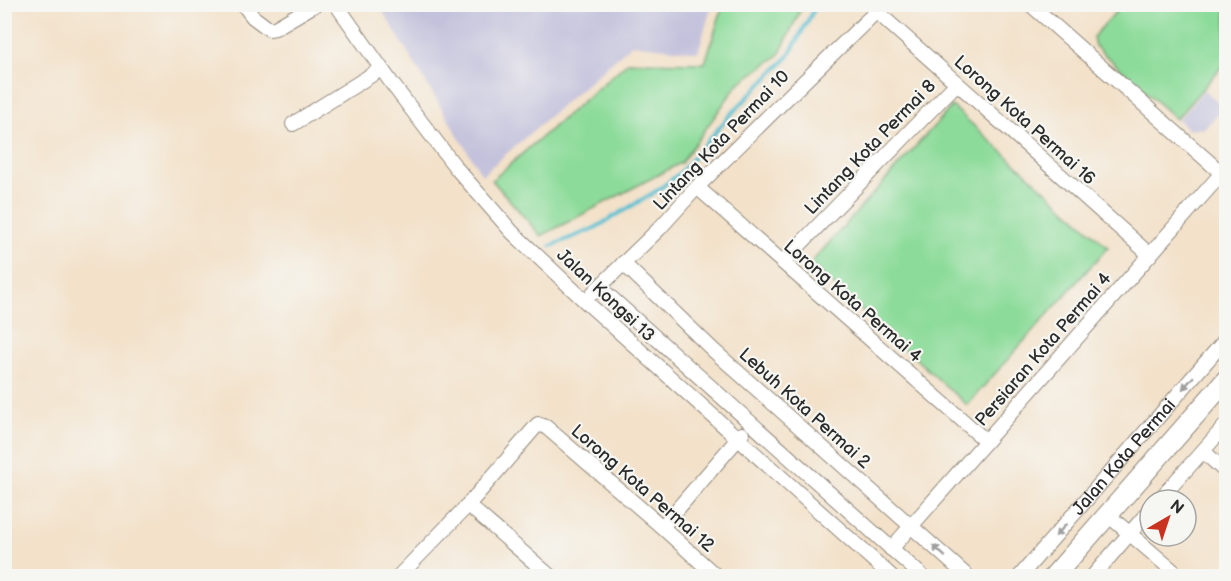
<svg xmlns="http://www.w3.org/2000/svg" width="1231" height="581" viewBox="0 0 1231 581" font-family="'Balsamiq Sans',sans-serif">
<rect width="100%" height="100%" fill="#f6f6f2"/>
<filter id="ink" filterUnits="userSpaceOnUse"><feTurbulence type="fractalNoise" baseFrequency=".0167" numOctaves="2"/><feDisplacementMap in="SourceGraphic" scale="12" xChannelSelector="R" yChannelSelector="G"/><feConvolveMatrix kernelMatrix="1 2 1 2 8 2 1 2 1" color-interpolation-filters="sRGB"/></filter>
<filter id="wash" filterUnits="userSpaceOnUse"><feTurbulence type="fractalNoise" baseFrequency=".008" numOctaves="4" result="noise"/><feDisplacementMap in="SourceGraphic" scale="24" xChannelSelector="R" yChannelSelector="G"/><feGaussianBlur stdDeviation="1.35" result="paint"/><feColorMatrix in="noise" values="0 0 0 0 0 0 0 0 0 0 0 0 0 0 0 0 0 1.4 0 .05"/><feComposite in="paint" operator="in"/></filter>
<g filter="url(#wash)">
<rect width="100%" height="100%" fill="#f3e1c9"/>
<g fill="#c3c1db">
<path d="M 379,5 L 712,5 L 698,52 L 632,44 L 482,175 Z"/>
<path d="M 1204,90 L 1224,107 L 1205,128 L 1189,130 L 1178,120 Z"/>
</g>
<g fill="#8cdb9a" stroke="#5c8362" stroke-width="1.5">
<path d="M 723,5 L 803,5 L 779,55 L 738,84 L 681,163 L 541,236 L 492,180 L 628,62 L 705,63 Z"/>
<path d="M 1210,5 L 1213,7 L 1216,5 L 1226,5 L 1226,62 L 1176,119 L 1095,46 L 1093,37 L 1122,5 Z"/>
<path d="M 952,106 L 1108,247 L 967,405 L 810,264 Z"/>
</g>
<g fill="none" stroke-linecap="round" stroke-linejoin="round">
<path stroke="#55bfd2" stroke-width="4" d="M 551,246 L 595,228 L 658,190 L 681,172 L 731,114 L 788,57 L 817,4"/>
</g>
</g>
<g filter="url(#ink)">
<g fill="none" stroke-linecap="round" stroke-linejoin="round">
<g stroke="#8f867a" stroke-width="16">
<g id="minor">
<path d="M 243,4 L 253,17 L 269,29 L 275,28 L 316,4"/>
<path d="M 336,4 L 393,85 L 457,169 L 512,232 L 585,301 L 891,576"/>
<path d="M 1030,4 L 1226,177"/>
<path d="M 877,12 L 1150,255"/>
<path d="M 293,124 L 381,69"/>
<path d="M 697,187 L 986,441"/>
<path d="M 783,262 L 957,83"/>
<path d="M 623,263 L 713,350 L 967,576"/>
<path d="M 599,287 L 922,576"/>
<path d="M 593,293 L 659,229 L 697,187 L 786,99 L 884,4"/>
<path d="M 1203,451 L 1226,472"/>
<path d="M 1159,500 L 1226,425"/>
<path d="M 468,505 L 550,576"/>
<path d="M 1108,515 L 1179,576"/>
<path d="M 662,527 L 742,434"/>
<path d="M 891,549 L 1222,173"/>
<path d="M 399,576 L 468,505 L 538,424 L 546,427 L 662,527 L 716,576"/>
<path id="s1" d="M 1020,576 L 1226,339"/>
<path d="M 1093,576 L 1150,510"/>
</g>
</g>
<g stroke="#8f867a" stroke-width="22">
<path id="secondary" d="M 1054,576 L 1226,380"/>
</g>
<use href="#minor" stroke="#fff" stroke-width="14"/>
<use href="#secondary" stroke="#fff" stroke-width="20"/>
</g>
<defs><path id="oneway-solid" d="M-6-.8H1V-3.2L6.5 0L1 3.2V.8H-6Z" transform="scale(1.5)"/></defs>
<g fill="#a0a0a0">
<use href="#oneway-solid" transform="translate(1188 383) rotate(131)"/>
<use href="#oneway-solid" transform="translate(1061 530) rotate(131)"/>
<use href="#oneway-solid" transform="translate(939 551) rotate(-138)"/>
</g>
</g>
<g text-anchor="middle" stroke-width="4.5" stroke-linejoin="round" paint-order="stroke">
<g font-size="18" fill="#2b2b2b" stroke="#f6f6f2">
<text transform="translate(1025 120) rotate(42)" y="6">Lorong Kota Permai 16</text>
<text transform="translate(721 140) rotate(-46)" y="6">Lintang Kota Permai 10</text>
<text transform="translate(870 147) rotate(-46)" y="6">Lintang Kota Permai 8</text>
<text transform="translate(606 295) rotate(43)" y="6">Jalan Kongsi 13</text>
<text transform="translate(853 301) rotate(41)" y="6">Lorong Kota Permai 4</text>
<text transform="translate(1043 349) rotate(-49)" y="6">Persiaran Kota Permai 4</text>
<text transform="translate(805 408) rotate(42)" y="6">Lebuh Kota Permai 2</text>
<text dy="6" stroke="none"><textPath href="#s1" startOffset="158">Jalan Kota Permai</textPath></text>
<text transform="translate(643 488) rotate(41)" y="6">Lorong Kota Permai 12</text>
</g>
</g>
<rect width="1231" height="581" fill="none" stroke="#f6f6f2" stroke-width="24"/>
<g transform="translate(1168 518) rotate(39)"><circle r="28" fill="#f6f6f2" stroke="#a5a5a2" stroke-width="1.5"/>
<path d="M0-4.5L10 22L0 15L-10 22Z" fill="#c8321e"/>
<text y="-9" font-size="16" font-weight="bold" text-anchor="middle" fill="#2b2b2b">N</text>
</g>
</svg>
